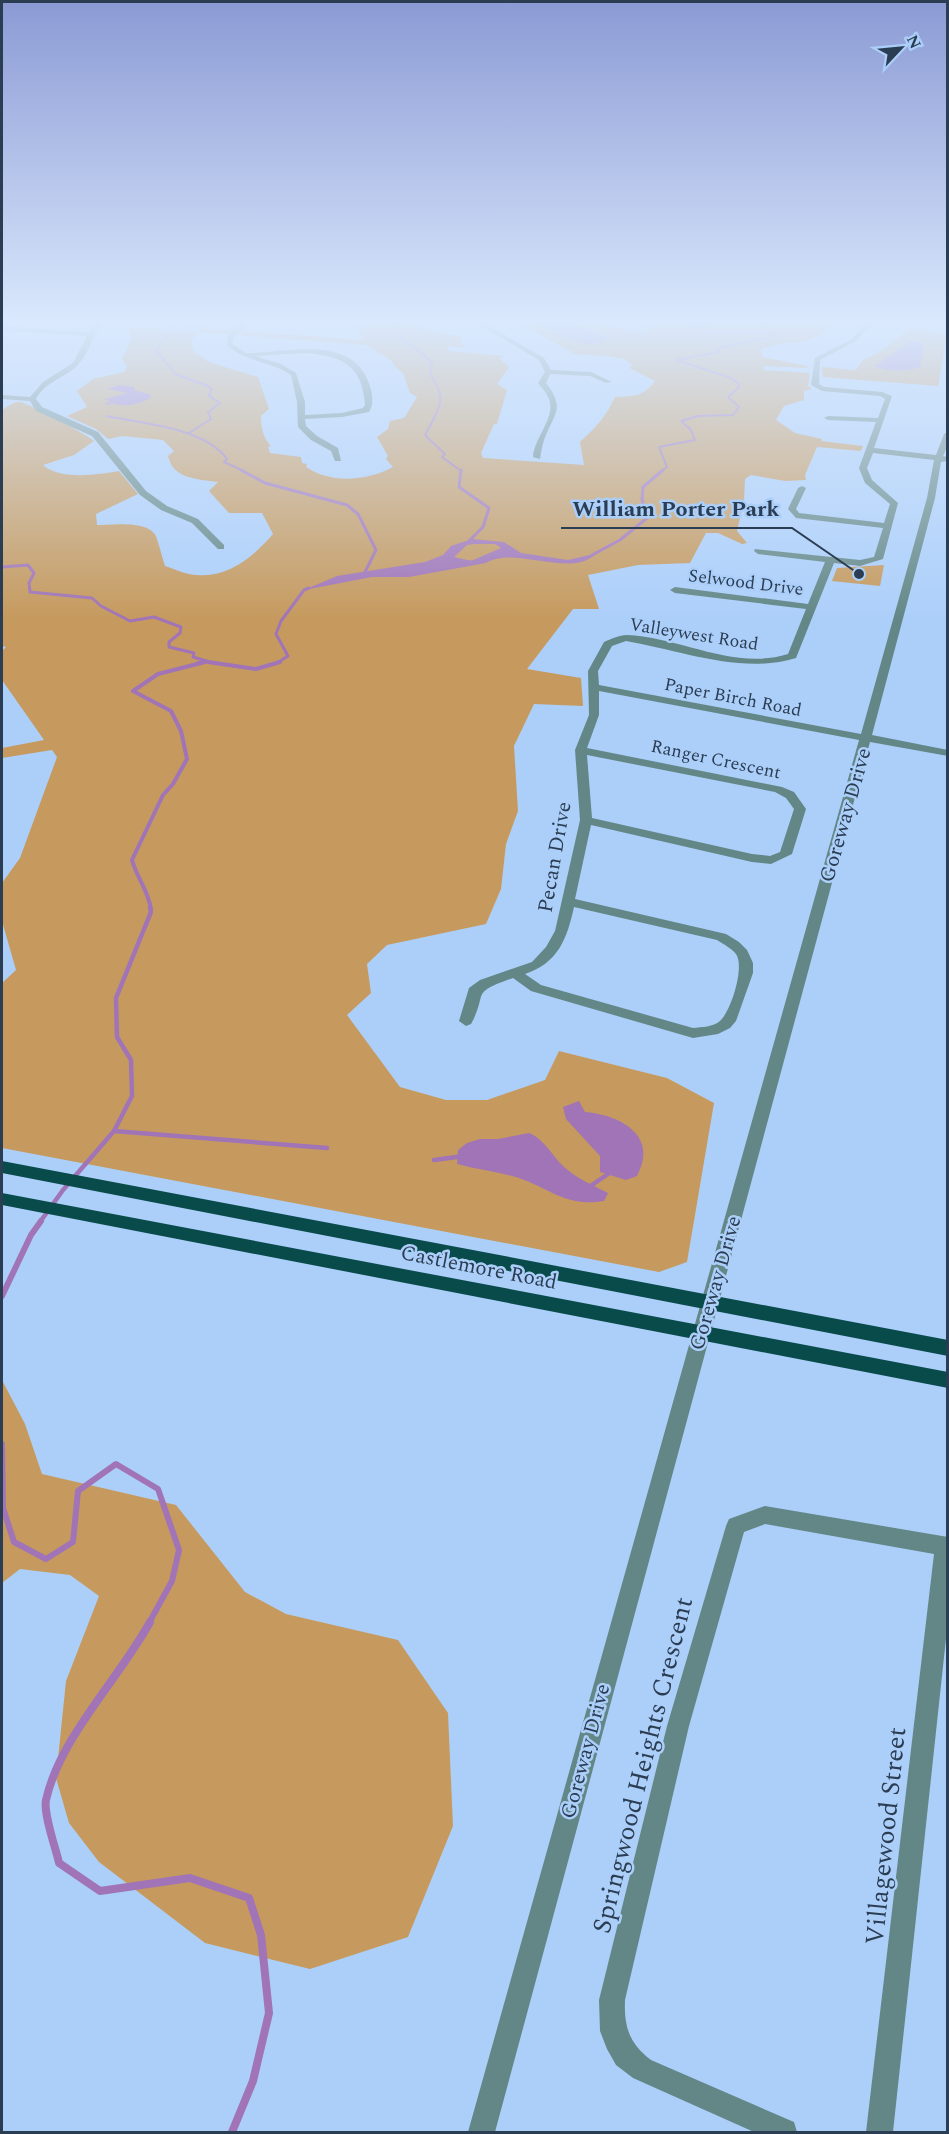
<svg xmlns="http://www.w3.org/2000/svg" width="949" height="2134" viewBox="0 0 949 2134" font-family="Spectral,serif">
<rect width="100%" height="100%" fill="#accffa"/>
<g fill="#c69a5e" fill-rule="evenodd">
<path d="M 145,320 L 209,320 L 200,328 L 364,340 L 356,328 L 356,320 L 430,320 L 416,328 L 462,337 L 461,343 L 467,348 L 447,346 L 448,351 L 504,356 L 499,358 L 509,367 L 497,384 L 507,390 L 497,424 L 494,424 L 481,453 L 483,458 L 584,465 L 580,442 C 597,426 605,418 615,397 C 633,396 644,397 655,381 L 629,368 L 632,365 L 625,359 L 607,356 L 575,354 L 513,320 L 591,320 L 645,334 L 646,320 L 834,320 C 813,351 789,338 761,349 L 762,357 L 808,366 L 807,368 L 764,366 L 763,370 L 810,373 L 808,386 L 812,389 L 804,391 L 804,400 L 784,406 L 776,420 L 795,433 L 822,439 L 821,441 L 863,446 L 861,451 L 817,447 L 805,475 L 806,480 L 785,481 L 751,475 L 745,479 L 744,501 L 737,531 L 747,543 L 742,544 L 718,533 L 706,533 L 690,563 L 638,565 L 588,575 L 599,609 L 573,609 L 527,669 L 581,678 L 583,706 L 534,704 L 514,746 L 518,811 L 506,844 L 501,889 L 486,924 L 387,945 L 367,964 L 371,993 L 347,1015 L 400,1087 L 446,1100 L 487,1100 L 545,1080 L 559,1051 L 667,1078 L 714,1103 L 687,1262 L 659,1272 L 2,1148 L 2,983 L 16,970 L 2,921 L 2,883 L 20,858 L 57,757 L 52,750 L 2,758 L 2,748 L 44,740 L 2,680 L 2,651 L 6,647 L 2,646 L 2,410 C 7,407 13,402 19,402 C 27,402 86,434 94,441 L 74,455 L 43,465 C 59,480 97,475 119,471 L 138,494 L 96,514 L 97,525 C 112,525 152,519 157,539 C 160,548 162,557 165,566 C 175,569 187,575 197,575 C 228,578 254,556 273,534 L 262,513 L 229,513 L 209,491 L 218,482 C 197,479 173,479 168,456 L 174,451 L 163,440 L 122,436 L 108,439 L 96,429 L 67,416 L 87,407 L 77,391 L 93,379 L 124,372 L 127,366 L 122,359 L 132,338 L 128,331 L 130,327 L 199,332 L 199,328 L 149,323 L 143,321 ZM 199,332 L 367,345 L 392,361 L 394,366 L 403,373 L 410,393 L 417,397 L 404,418 L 390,421 L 388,429 L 377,437 L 388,456 L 386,459 L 393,467 C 367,481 331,484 306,467 L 307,464 L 302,463 L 301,457 L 270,453 L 268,447 L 271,446 C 263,438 261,427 261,416 L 269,409 L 258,377 L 209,362 L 194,352 L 191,341 Z"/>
<path d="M 910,329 L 947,334 L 938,386 L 823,377 L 821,367 L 856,370 L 863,360 L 883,350 Z"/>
<path d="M 884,565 L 880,586 L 832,581 L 837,568 Z"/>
<path d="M 2,1380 L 25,1424 L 42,1474 L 176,1505 L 245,1592 L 286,1614 L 398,1640 L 448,1713 L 453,1826 L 408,1937 L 310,1969 L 205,1943 L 99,1862 L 69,1823 L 56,1778 L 66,1681 L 99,1596 L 70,1575 L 20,1569 L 2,1583 Z"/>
</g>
<g fill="#a074b6" fill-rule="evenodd">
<path d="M 535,320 L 562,320 L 608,337 C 588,356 554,331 535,320 Z"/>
<path d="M 911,341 L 924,343 L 920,367 C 909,372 885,372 875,366 Z"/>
<path d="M 119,385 L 135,387 L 134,390 L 151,395 L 150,398 C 137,406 118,409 105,399 L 128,393 L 107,389 Z"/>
<path d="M 472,539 L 504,542 L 521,553 L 568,560 L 598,553 C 593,556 587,561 581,562 C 552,569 510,548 486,563 L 409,577 L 372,577 L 304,590 L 337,576 L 425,562 L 443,555 L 451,546 ZM 474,544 L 495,544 L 501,548 L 471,561 L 454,557 L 467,545 Z"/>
<path d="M 579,1101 L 585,1112 C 621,1115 659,1136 637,1176 L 626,1180 L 600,1172 L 600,1156 L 566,1119 L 563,1107 Z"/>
<path d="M 529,1133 C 543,1138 552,1155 563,1166 C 576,1178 592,1185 608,1193 L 604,1201 C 563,1208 547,1185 512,1176 C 494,1171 475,1169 457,1164 L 458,1150 L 467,1143 L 480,1139 L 498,1139 Z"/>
</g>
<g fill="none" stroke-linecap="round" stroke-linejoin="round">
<g stroke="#a074b6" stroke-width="2">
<path d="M 179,320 L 156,350 L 175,374 L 208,386 L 212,389 L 209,396 L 220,403 L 208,412 L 211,419 L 189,433"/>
<path d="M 395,320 L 403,339 L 432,362 L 430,374 C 449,400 438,410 425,435 L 445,454 L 442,457 L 461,471"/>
<path d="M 713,320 L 695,327 L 694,331 C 721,335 748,329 775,333"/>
<path d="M 677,360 L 718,352 L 721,347 L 768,338 L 775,333"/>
<path d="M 106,404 L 116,402"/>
<path d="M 106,416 C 142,423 205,428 227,459 L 224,462 L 244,471"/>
<path d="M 661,471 L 667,467 L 659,447 L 695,440 L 691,430 L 681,421 L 698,416 L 733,415 L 739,407 L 728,397 L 739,387 L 738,383 L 731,378 L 677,360"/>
</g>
<g stroke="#a074b6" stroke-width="3">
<path d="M 241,470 L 265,483 L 347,505 L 358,514 L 376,550 L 363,576"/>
<path d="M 461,470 L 459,487 L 489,508 L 483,527 L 468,542"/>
<path d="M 592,555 L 620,540 L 647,518 L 642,499 L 643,487 L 663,470"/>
<path d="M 453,560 L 471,562"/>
<path d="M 2,567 L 28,565 L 34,573 L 29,583 L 30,592 L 92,598 L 101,606 L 130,621 L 154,617 L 181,627 L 180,633 L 169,642 L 169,647 L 194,653 L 193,657 L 213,663"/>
<path d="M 197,663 L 205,662"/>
<path d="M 277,663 L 288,656 L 276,634 L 281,621 L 304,590 L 309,588"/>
</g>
<g stroke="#a074b6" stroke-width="4">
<path d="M 208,662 L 256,669 L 280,662"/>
<path d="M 151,909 C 148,890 137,878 132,860 L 163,795 L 173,784 L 187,759 L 181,731 L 171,711 L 133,691 L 158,674 L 205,662"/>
</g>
<g stroke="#a074b6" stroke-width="4.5">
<path d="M 114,1131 L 327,1148"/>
<path d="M 434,1160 L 464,1156"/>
<path d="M 589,1187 L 611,1172"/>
<path d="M 40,1222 L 63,1190 L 114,1131 L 132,1096 L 131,1060 L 117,1037 L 116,998 L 151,912 L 150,907"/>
</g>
<g stroke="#a074b6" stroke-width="6">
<path d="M 2,1296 L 31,1235 L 41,1221"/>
<path d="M 2,1444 L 3,1508 L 14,1542 L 46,1559 L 73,1542 L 78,1491 L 116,1464 L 158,1489 L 179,1550 L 172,1581 L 149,1623"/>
</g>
<path stroke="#a074b6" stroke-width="8" d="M 150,1622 C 119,1679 60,1737 46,1800 C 43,1813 56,1849 59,1863 L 100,1891 L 190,1878 L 249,1898 L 261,1935 L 269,2013 L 253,2081 L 232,2132"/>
<g fill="#638786" fill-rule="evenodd">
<path d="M 97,320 L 104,320 C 92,334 90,353 77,366 C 64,378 45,382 36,399 L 42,407 L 98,432 L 146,491 L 167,506 L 198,519 L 224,545 L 224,549 L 218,549 L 192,523 L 161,510 L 140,495 L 92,436 L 36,411 L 30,401 L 2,399 L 2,395 L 30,397 L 43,382 L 73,363 L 87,336 L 2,330 L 2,326 L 89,332 Z"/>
<path d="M 243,320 L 250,320 L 234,337 L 232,344 L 246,353 C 283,354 349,333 368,381 C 372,391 375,402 369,412 L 342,417 L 305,419 L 306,426 L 317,436 L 338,448 L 341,461 L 335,461 L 331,451 L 311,440 L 298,427 L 297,402 L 291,375 C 270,361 245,362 227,345 L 228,336 ZM 303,353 C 341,356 362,363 365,405 L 363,408 L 342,413 L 305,415 L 305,402 L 296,373 L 281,364 L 255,356 Z"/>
<path d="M 312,320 L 318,320 L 313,325 L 310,323 Z"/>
<path d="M 471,320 L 479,320 L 544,358 L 551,370 L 591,372 L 612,382 L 606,383 L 590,376 L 550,374 L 546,383 C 566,409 554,413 544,440 C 542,446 541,453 540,459 L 533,457 C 534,438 556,418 549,399 C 547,393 542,388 538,383 L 545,372 L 539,360 Z"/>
<path d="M 869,320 L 876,320 L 856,341 L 820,360 L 819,384 L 824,387 L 882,392 L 892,396 L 874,448 L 936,455 L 944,434 L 948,432 L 948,445 L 943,456 L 948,457 L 948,461 L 941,462 L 935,498 L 872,735 L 948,750 L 948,756 L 870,742 L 495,2132 L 468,2132 L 859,740 L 599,691 L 599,715 L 587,748 L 782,787 L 794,792 L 806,809 L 792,854 L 771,864 L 752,862 L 591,825 L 575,899 L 726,934 L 739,942 L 747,950 L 753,963 L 753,973 L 736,1021 L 730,1028 L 718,1034 L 693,1038 L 531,991 L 513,978 C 468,994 489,992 471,1024 L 466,1026 L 459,1021 L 469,988 L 480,980 L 532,962 L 546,947 L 555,931 L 580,820 L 575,750 L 589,715 L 588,671 L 604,642 C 611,639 619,635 627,635 C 680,637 734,671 788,654 L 806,609 L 675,593 L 670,590 L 675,587 L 808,604 L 825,562 L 758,554 L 754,551 L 755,549 L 860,560 L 874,557 L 883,528 L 796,518 L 788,509 L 798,488 L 802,486 L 806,488 L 796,509 L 799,513 L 884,523 L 890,504 L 865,483 L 859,468 L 876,422 L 828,420 L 824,418 L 828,416 L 878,418 L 885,399 L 880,396 L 822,391 L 811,385 L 815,358 L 852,339 ZM 873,453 L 934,460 L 927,498 L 861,734 L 599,685 L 598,671 L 612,646 L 626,641 C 680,650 741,675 796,658 L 834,563 L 860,566 L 883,559 L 898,503 L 872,480 L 867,468 ZM 587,755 L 775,792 L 786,798 L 794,809 L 780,852 L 770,856 L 752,854 L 592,818 ZM 574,907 L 717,940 C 723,944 731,948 736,954 C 745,967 731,1011 720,1021 C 713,1027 702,1027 693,1028 L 541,985 L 525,974 C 558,963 567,939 574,907 Z"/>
<path d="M 941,320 L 948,320 L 948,321 L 944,322 Z"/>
<path d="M 765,1506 L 948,1537 L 948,1620 L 893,2132 L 866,2132 L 934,1554 L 765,1524 L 744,1532 L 689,1726 L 625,2000 C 624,2027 629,2043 651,2060 L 794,2122 L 797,2132 L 754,2132 L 633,2078 L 616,2065 L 607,2049 L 600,2031 L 599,2000 L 667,1726 L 726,1526 L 729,1519 Z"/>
</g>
<g fill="#094b4a" fill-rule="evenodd">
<path d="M 2,1161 L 948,1340 L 948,1356 L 2,1173 Z"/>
<path d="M 2,1193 L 948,1372 L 948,1388 L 2,1205 Z"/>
</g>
</g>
<linearGradient id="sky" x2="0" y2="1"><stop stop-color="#8b9ad4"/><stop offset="0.52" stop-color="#dae9fd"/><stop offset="1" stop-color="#dae9fd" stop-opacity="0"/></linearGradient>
<rect width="949" height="619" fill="url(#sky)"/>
<g text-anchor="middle" stroke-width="5" stroke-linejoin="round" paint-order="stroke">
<g font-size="18" fill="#2b3d53" stroke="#accffa">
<text transform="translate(746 582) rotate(7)" y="6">Selwood Drive</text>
<text transform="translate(694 634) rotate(9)" y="6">Valleywest Road</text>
<text transform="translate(733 697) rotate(11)" y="6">Paper Birch Road</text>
<text transform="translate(716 759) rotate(12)" y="6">Ranger Crescent</text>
</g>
<g font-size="21" fill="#2b3d53" stroke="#accffa">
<text transform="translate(845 815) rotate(-74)" y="7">Goreway Drive</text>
<text transform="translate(554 857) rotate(-80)" y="7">Pecan Drive</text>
<text transform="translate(479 1267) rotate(11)" y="7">Castlemore Road</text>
<text transform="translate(715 1283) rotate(-74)" y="7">Goreway Drive</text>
<text transform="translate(585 1751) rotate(-75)" y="7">Goreway Drive</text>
</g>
<g font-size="26" fill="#2b3d53" stroke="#accffa">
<text transform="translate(642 1765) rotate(-76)" y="9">Springwood Heights Crescent</text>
<text transform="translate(885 1836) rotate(-84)" y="9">Villagewood Street</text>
</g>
</g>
<path fill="none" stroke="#2b3d53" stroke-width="2" d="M859 574L792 528H561"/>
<circle fill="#2b3d53" stroke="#accffa" stroke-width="2" cx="859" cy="574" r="6"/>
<g font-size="22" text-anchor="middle" font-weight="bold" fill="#2b3d53" stroke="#accffa" stroke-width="5" stroke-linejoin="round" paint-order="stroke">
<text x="676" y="516">William Porter Park</text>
</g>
<rect width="949" height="2134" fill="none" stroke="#2b3d53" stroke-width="6"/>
<g transform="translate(901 48) rotate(64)" stroke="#accffa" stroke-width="4.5" paint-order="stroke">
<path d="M0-4.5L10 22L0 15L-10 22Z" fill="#2b3d53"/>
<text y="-9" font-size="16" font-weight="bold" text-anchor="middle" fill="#2b3d53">N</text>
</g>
</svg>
